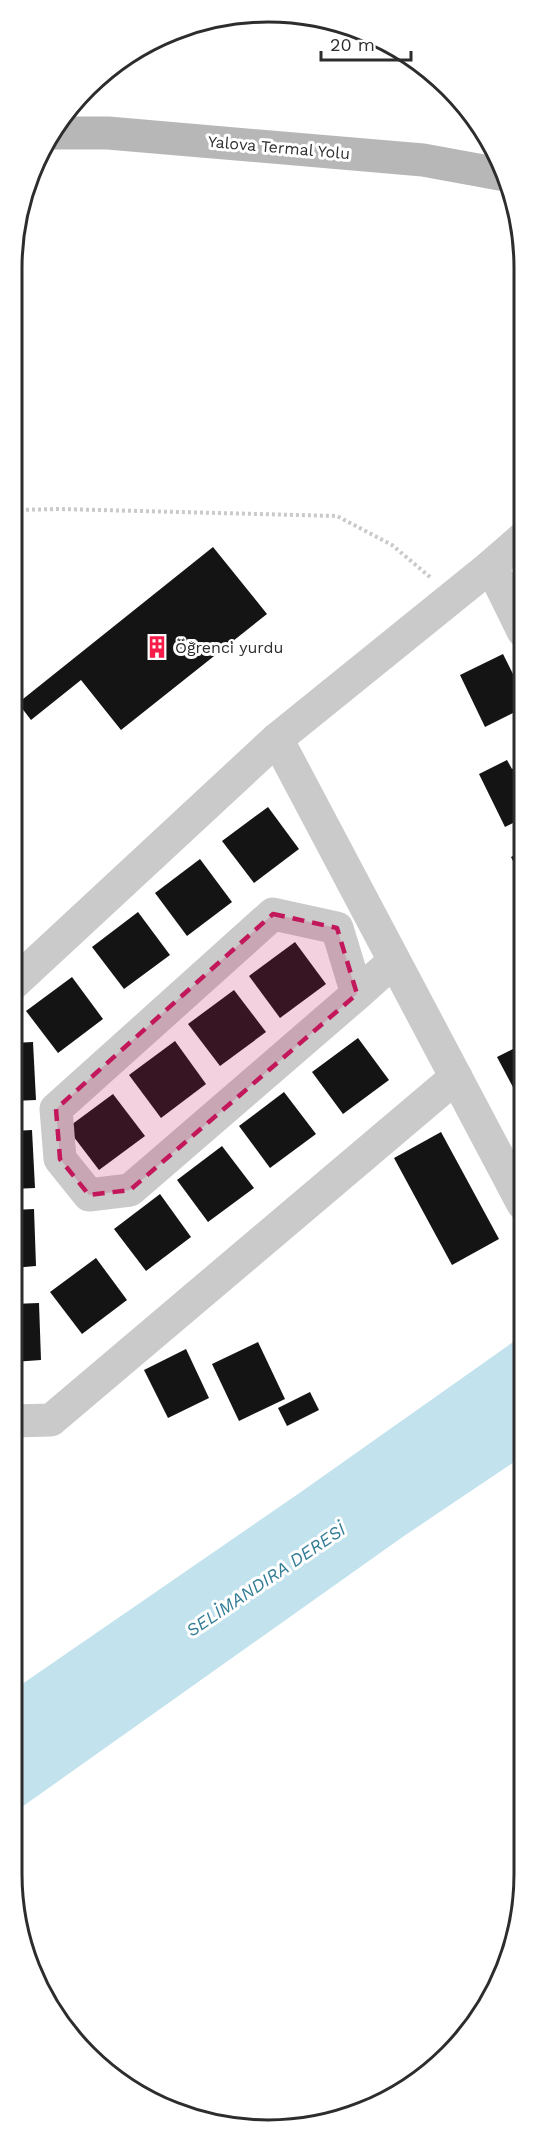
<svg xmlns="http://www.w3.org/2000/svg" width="537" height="2143" viewBox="0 0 537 2143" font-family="'Work Sans',sans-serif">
<rect width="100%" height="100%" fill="#fff"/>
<path fill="#c2e3ee" d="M 523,1335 L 523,1456 L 404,1536 L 12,1814 L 12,1691 L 298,1494 Z"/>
<g fill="#141414">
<path d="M 213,547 L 267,614 L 121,730 L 81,680 L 31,720 L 18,703 Z"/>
<path d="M 503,654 L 523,694 L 523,708 L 485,727 L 460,675 Z"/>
<path d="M 507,760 L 512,769 L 523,763 L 523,818 L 505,827 L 479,774 Z"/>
<path d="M 268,807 L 299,849 L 254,883 L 222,841 Z"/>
<path d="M 523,851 L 523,881 L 511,857 Z"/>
<path d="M 200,859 L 232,902 L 187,936 L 155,893 Z"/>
<path d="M 138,912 L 170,955 L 124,989 L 92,947 Z"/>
<path d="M 295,942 L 326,984 L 280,1018 L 249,976 Z"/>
<path d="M 72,977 L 103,1019 L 58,1053 L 26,1011 Z"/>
<path d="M 234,990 L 266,1032 L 220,1066 L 188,1024 Z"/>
<path d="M 358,1038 L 389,1080 L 343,1114 L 312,1072 Z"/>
<path d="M 175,1041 L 206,1084 L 161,1118 L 129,1075 Z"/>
<path d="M 33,1042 L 36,1100 L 13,1101 L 13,1043 Z"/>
<path d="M 523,1044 L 523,1087 L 515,1091 L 497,1057 Z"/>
<path d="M 284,1092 L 316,1134 L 270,1168 L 239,1126 Z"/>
<path d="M 113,1094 L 145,1136 L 99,1170 L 67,1128 Z"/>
<path d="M 32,1130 L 35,1188 L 13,1189 L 13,1131 Z"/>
<path d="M 441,1132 L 499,1239 L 452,1265 L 394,1158 Z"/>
<path d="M 222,1146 L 254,1188 L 208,1222 L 177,1180 Z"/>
<path d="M 160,1194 L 191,1237 L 146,1271 L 114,1229 Z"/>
<path d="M 34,1209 L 36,1266 L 13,1268 L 13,1210 Z"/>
<path d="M 96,1258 L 127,1300 L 82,1334 L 50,1292 Z"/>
<path d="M 39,1303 L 41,1360 L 13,1362 L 13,1304 Z"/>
<path d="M 258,1342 L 285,1399 L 239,1421 L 212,1364 Z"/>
<path d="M 186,1349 L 209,1398 L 168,1418 L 144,1370 Z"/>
<path d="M 310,1392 L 319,1410 L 287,1426 L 278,1408 Z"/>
</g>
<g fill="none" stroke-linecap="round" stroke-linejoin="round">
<path stroke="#cacaca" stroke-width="4" stroke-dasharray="3 3" stroke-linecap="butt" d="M 14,510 L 60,509 L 337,516 L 392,545 L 430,577"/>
<g stroke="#cacaca" stroke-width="33">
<path d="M 491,566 L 523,631"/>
<path d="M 277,739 L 523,1204"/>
<path d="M 13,984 L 277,739 L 491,566 L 523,538"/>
<path d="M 357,994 L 337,928 L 273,914 L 56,1109 L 60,1159 L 89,1195 L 130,1190 L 357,994 L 394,961"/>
<path d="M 13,1421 L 51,1420 L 456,1077"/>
</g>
<path stroke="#b7b7b7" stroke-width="33" d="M 52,133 L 108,133 L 423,160 L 505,175"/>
</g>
<path fill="#c2185b" fill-opacity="0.2" stroke="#c2185b" stroke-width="4.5" stroke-dasharray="12 8" stroke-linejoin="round" d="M 273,914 L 337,928 L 357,994 L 130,1190 L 89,1195 L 60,1159 L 56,1109 Z"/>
<defs>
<g id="building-bare" transform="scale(1.8)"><path d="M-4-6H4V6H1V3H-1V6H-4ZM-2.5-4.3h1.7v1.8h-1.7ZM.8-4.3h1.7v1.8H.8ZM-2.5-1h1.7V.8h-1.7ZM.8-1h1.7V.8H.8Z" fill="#f61c4a" stroke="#fff" stroke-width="2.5" paint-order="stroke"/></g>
</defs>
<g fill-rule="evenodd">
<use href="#building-bare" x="157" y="647"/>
</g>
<g text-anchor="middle" stroke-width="6" stroke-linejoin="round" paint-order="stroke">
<g font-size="16" fill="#2d2d2d" stroke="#fff">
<text transform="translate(279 147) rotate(5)" y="6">Yalova Termal Yolu</text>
</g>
<g font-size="16" fill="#2d2d2d" stroke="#fff" text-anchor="start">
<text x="175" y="653">Öğrenci yurdu</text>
</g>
<g font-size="18" font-style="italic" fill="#337d96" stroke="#fff">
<text transform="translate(266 1580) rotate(-34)" y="6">SELİMANDIRA DERESİ</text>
</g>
</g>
<path d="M0 0H537V2143H0ZM268 22H268A246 246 0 0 1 514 268V1874A246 246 0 0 1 268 2120H268A246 246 0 0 1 22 1874V268A246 246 0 0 1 268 22Z" fill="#fff" fill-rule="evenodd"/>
<path fill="none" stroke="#2d2d2d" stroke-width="3" d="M268 22H268A246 246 0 0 1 514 268V1874A246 246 0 0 1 268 2120H268A246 246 0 0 1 22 1874V268A246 246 0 0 1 268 22Z"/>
<path d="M321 51v9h90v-9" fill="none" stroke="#2d2d2d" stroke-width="3"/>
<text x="330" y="51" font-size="18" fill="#2d2d2d" stroke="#ffffff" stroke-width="4.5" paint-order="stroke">20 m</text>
</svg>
